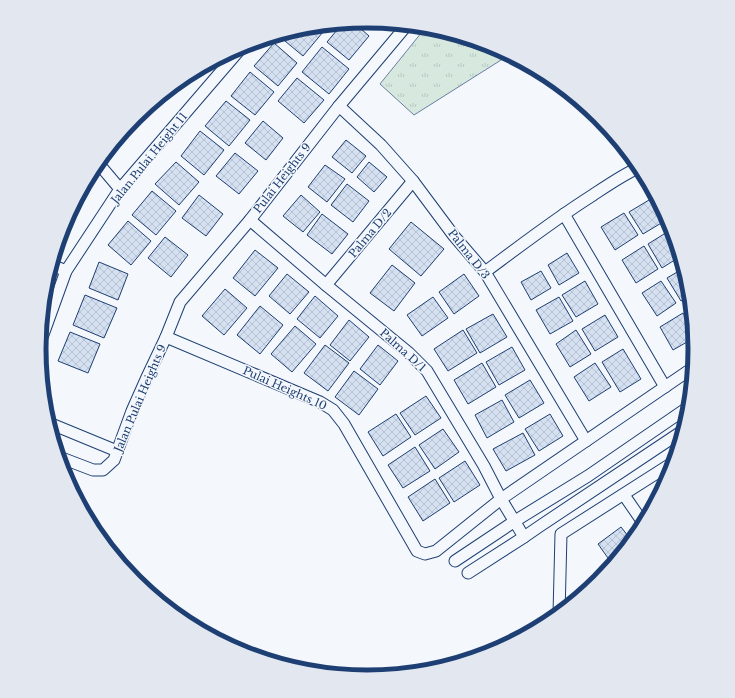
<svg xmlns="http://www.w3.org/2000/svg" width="735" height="698" viewBox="0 0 735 698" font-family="'Libre Baskerville',serif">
<defs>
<pattern id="park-tufts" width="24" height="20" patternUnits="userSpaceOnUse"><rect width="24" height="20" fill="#d7e8df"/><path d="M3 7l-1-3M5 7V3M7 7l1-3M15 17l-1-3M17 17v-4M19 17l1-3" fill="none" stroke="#b8c8c3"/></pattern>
<pattern id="building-cross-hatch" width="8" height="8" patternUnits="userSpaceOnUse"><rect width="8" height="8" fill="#d5e0f0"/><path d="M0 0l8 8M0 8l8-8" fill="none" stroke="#b6c1d1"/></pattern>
</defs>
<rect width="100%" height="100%" fill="#f4f7fb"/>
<path fill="url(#park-tufts)" stroke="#687fa3" d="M 426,27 L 432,27 L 493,46 L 509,55 L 414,115 L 380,84 Z"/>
<g fill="url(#building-cross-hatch)" stroke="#1d3f73">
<path d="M 364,21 L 368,21 L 381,22 L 374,30 Z"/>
<path d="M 353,22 L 369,36 L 349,60 L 327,42 L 342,24 Z"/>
<path d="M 317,26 L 323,32 L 303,56 L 279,36 L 281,34 L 304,27 Z"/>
<path d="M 274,43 L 297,63 L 278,86 L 254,66 Z"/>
<path d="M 322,47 L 349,69 L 329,94 L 302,72 Z"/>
<path d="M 250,72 L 274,92 L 255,115 L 231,96 Z"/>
<path d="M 297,78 L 324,100 L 304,123 L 278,101 Z"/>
<path d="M 226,101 L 250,120 L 229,146 L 205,126 Z"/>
<path d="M 263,121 L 283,138 L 266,160 L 245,143 Z"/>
<path d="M 200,131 L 224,150 L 204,175 L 181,156 Z"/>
<path d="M 346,140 L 366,156 L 352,173 L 332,157 Z"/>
<path d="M 235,153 L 258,171 L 239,194 L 216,176 Z"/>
<path d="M 176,162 L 199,182 L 179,205 L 155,184 Z"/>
<path d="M 369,162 L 387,177 L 374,192 L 357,177 Z"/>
<path d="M 325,165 L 345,179 L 327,202 L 308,187 Z"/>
<path d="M 347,184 L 369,201 L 353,222 L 331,205 Z"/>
<path d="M 152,191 L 176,211 L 156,235 L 132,215 Z"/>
<path d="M 199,195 L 223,214 L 206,236 L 182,218 Z"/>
<path d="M 301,195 L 320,212 L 303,232 L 283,216 Z"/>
<path d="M 654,197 L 668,219 L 643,234 L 629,212 Z"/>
<path d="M 624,213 L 638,235 L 615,250 L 601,227 Z"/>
<path d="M 322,214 L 348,234 L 332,254 L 307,235 Z"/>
<path d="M 128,221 L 151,241 L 131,265 L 108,245 Z"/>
<path d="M 411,222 L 444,249 L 421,276 L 389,249 Z"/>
<path d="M 672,229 L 681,256 L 662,268 L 648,244 Z"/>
<path d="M 165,237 L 188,255 L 171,277 L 148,258 Z"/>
<path d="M 644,246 L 658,269 L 636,283 L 622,260 Z"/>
<path d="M 255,250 L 278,268 L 255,296 L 233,278 Z"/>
<path d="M 567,253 L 579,273 L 559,285 L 548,265 Z"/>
<path d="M 99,262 L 128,274 L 118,300 L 89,288 Z"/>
<path d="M 392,265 L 415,283 L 394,311 L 370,293 Z"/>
<path d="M 684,268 L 689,285 L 690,296 L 681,301 L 667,278 Z"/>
<path d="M 541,271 L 551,288 L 531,300 L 521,282 Z"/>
<path d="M 287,274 L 309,292 L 290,314 L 269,296 Z"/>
<path d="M 464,274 L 479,296 L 454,314 L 439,292 Z"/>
<path d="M 585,281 L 598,304 L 576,317 L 562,295 Z"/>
<path d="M 661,281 L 676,303 L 657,316 L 642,293 Z"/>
<path d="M 225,289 L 247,308 L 224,335 L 202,316 Z"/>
<path d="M 85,295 L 117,308 L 104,338 L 73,325 Z"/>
<path d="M 315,296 L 338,316 L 320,338 L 297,319 Z"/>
<path d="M 433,297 L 448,318 L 422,336 L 407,315 Z"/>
<path d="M 559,297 L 573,321 L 550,334 L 536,310 Z"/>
<path d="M 260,306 L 283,325 L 260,354 L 237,335 Z"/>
<path d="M 683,313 L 694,332 L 694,338 L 673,350 L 660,327 Z"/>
<path d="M 493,314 L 507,337 L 480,353 L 466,329 Z"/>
<path d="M 605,315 L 618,337 L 595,351 L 582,329 Z"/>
<path d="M 349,320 L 369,337 L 350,361 L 330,345 Z"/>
<path d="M 295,326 L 316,344 L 292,372 L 271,354 Z"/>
<path d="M 463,330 L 477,353 L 448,371 L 434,349 Z"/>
<path d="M 576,330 L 591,354 L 570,367 L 556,344 Z"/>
<path d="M 70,332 L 100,344 L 88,373 L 58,361 Z"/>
<path d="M 325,345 L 349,363 L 328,391 L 304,373 Z"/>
<path d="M 378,345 L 398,361 L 380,385 L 360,369 Z"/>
<path d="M 512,347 L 525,370 L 499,385 L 486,362 Z"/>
<path d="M 623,349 L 641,379 L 620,392 L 602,362 Z"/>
<path d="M 482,363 L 496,387 L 468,404 L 454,380 Z"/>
<path d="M 595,363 L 611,387 L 589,401 L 574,377 Z"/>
<path d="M 354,371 L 378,389 L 359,415 L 335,397 Z"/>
<path d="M 530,380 L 544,403 L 519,418 L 505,395 Z"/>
<path d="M 426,396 L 441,418 L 415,435 L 400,413 Z"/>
<path d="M 502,400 L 514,422 L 487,438 L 475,415 Z"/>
<path d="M 396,414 L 411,437 L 383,456 L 368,432 Z"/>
<path d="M 550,414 L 563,436 L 539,451 L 525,429 Z"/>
<path d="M 443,429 L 459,452 L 435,469 L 419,445 Z"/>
<path d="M 523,433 L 535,455 L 506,471 L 493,449 Z"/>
<path d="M 415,447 L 430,471 L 403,488 L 388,465 Z"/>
<path d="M 465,461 L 480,485 L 454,502 L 439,478 Z"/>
<path d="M 435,479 L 450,503 L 423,521 L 408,497 Z"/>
<path d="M 621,527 L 632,541 L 613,565 L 598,544 Z"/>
</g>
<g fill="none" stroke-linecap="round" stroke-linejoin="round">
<g stroke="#1d3f73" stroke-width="8">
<path id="lane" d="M 65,475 L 71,462"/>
</g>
<g stroke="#1d3f73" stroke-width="13">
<g id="street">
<path d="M 339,106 L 381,145 L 413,181 L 454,236 L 485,272 L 586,441"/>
<path d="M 98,163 L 120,189"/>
<path d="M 564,214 L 665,387"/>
<path d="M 250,220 L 326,285 L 409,353 L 427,371 L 484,466 L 501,499 L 524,537"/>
<path d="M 52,265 L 66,271"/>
<path d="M 485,272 C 520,246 555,219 593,195 C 608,185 624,174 640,167"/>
<path d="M 326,285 L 413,181"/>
<path d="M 166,337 L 320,402 L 333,410 L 344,424 L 417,551 L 425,554 L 436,551 L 501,499 L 694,367"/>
<path d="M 40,343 L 66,271 L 120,189 L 243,46"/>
<path d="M 49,423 L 117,451"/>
<path d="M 59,457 L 93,470 L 103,470 L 114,460 L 132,411 L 148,375 L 166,337 L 180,302 L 250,220 L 339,106 L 407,25"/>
<path d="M 624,495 L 644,524"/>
<path d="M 455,561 L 515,521 L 588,476 L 690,406"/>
<path d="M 468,573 L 524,537 L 540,526 L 684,430"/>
<path d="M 559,614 L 561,534 L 674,462"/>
</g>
</g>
<use href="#lane" stroke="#f4f7fb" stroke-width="5.5"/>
<use href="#street" stroke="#f4f7fb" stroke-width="11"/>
</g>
<g text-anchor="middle" stroke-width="3" stroke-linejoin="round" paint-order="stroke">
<g font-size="11" fill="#1d3f73" stroke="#f4f7fb">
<text transform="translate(149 158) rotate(-51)" y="4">Jalan Pulai Height 11</text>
<text transform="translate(282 178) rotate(-52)" y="4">Pulai Heights 9</text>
<text transform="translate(370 233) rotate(-50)" y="4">Palma D/2</text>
<text transform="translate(469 254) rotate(52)" y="4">Palma D/3</text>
<text transform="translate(403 350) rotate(42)" y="4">Palma D/1</text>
<text transform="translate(285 388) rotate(24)" y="4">Pulai Heights 10</text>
<text transform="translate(140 398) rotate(-67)" y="4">Jalan Pulai Heights 9</text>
</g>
</g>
<path d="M0 0H735V698H0ZM46 349a321 321 0 1 1 642 0a321 321 0 1 1-642 0Z" fill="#e3e8f0" fill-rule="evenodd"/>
<path fill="none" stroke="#1d3f73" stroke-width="5" d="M46 349a321 321 0 1 1 642 0a321 321 0 1 1-642 0Z"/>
</svg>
